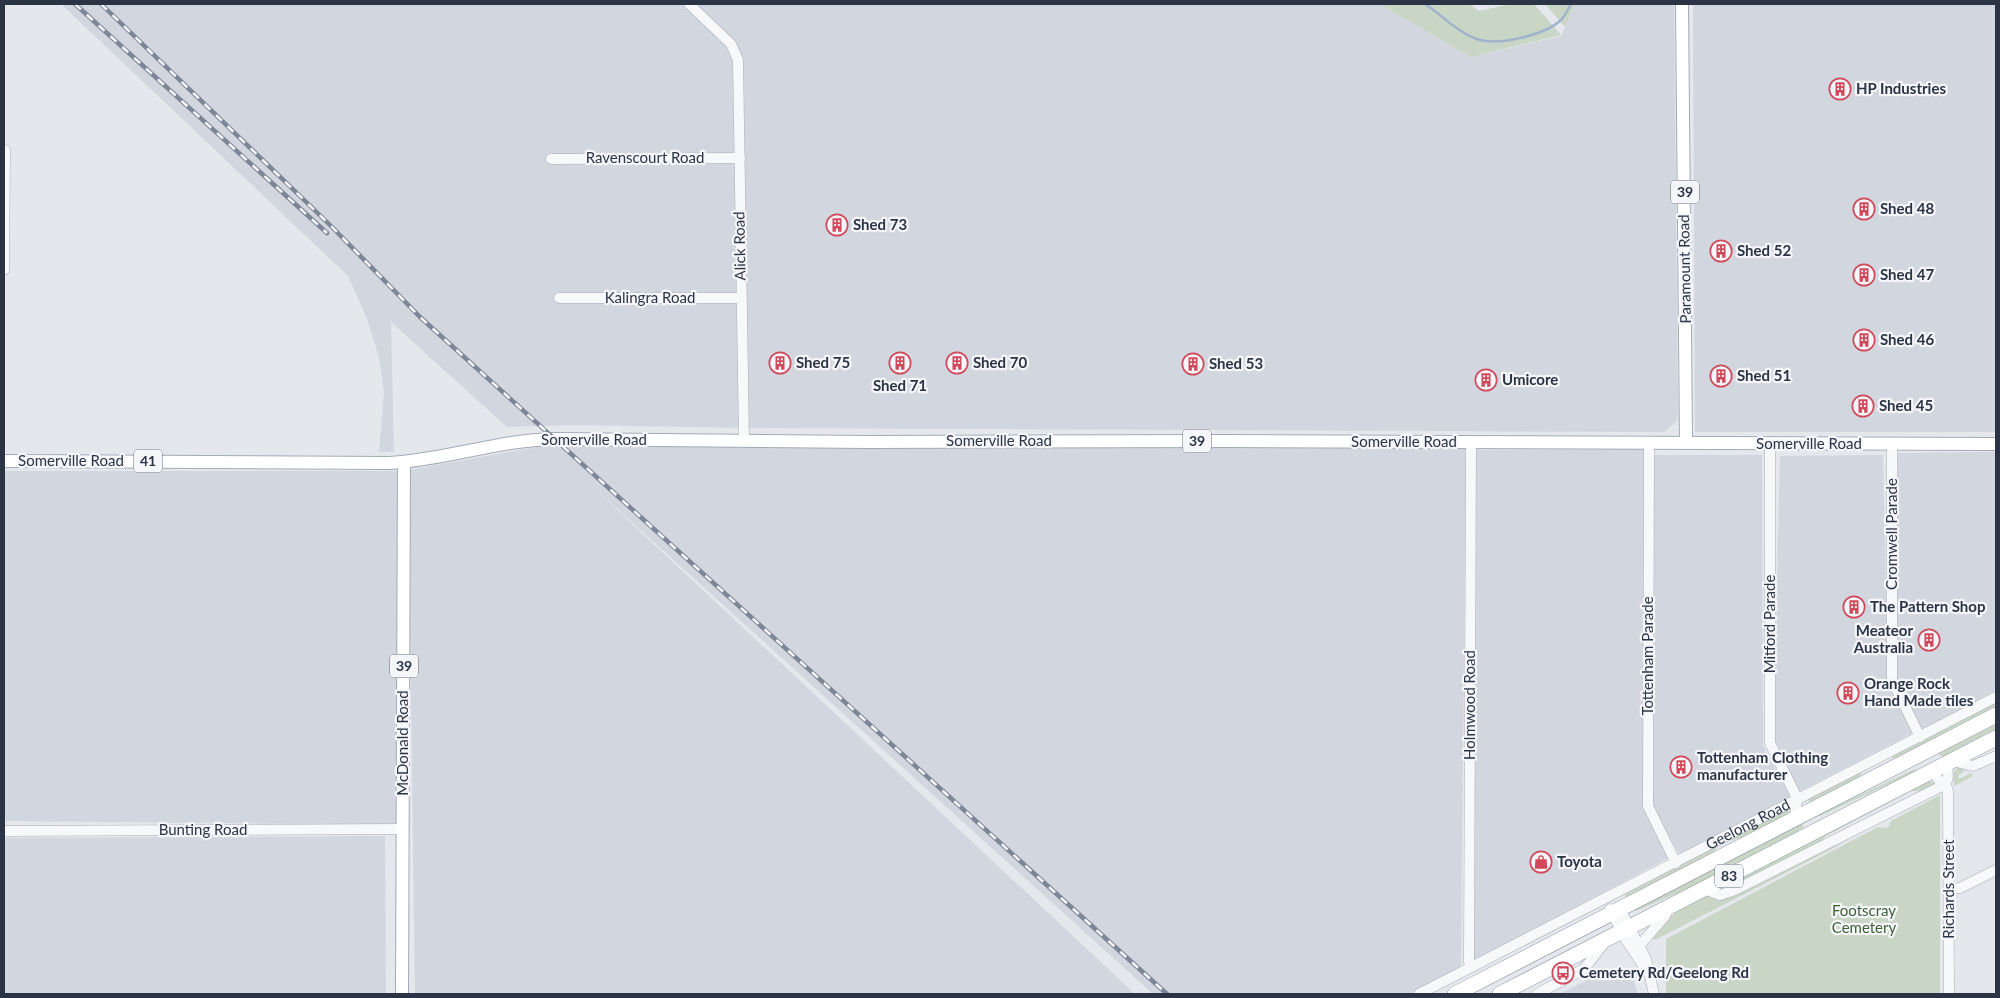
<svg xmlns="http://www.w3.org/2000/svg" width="2000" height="998" viewBox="0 0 2000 998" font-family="Lato,sans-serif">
<rect width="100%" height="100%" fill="#e4e7ec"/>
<g fill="#d2d6de">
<path d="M 61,4 L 1379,4 L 1471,57 L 1561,36 L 1575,4 L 1674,4 L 1678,416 L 1676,422 L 1664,432 L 754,428 L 571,425 L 507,427 L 391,322 L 394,452 L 379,452 L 384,392 L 379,357 L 366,316 L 348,276 Z"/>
<path d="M 1693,4 L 1996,4 L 1996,432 L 1695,432 Z"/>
<path d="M 548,445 L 1466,448 L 1461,968 L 1409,994 L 1153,994 L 584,479 L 1135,994 L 415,994 L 408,470 Z"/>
<path d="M 1645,449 L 1643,809 L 1668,858 L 1473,962 L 1474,450 Z"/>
<path d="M 1996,452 L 1996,690 L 1920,730 L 1896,678 L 1898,453 Z"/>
<path d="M 1653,455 L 1762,455 L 1763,746 L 1792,799 L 1680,855 L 1651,806 Z"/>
<path d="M 1883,455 L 1888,682 L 1912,733 L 1798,792 L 1773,740 L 1780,456 Z"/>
<path d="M 4,471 L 404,471 L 403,825 L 4,821 Z"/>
<path d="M 385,836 L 386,994 L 4,994 L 4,838 Z"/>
<path d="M 1605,971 L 1632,975 L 1638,994 L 1559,994 Z"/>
</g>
<g fill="#c9d6c5">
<path d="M 1379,4 L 1469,4 L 1479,11 L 1510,4 L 1534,4 L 1561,35 L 1471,57 Z"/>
<path d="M 1545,4 L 1575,4 L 1565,27 Z"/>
<path d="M 1996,702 L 1996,708 L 1902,757 L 1893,758 L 1891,755 Z"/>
<path d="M 1996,722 L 1996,730 L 1944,757 L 1939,755 L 1940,751 Z"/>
<path d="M 1958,767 L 1965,770 L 1958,776 L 1959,779 L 1971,773 L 1973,776 L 1954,786 L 1953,773 Z"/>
<path d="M 1915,769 L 1917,771 L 1820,816 L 1815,816 Z"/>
<path d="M 1858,771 L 1861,775 L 1845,785 L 1809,802 L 1809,798 Z"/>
<path d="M 1928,781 L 1937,783 L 1922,791 L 1911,791 L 1826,836 L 1819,843 L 1724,891 L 1717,889 Z"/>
<path d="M 1940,795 L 1940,994 L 1666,994 L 1666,939 L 1878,827 L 1888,828 L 1891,821 Z"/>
<path d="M 1791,804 L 1788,815 L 1744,838 L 1731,840 L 1729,838 Z"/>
<path d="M 1801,823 L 1804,827 L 1794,834 L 1700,883 L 1636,911 L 1635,909 Z"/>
<path d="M 1863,831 L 1828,851 L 1655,940 L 1650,937 L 1678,910 L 1705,896 L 1729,898 Z"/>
<path d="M 1714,846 L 1716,849 L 1705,858 L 1626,897 L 1625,894 L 1630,891 Z"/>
</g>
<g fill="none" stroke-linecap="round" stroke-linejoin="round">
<path stroke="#9fb4cc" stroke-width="2.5" d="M 1425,4 C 1443,16 1459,34 1480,40 C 1501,45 1545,35 1561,20 C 1565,16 1568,9 1571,4"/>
<g stroke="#a9aeb7" stroke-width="11">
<g id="minor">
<path d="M 689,4 L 731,44 L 738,60 L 744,440"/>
<path d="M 551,159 L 740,158"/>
<path d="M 4,270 L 5,150"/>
<path d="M 559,298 L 741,298"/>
<path d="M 1649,443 L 1648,806 L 1676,863"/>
<path d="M 1770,444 L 1770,743 L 1797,798 L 1795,819"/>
<path d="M 1892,444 L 1892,680 L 1920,737"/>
<path d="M 1952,761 L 1973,766 L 1996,756"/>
<path d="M 1933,771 L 1940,782 L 1946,784 L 1948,792 L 1949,994"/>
<path d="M 1946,784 L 1948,777 L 1947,764"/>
<path d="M 4,831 L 403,829"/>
<path d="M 1704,889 L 1720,895 L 1735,890 L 1946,784"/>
<path d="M 1950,889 L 1960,888 L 1996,870"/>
<path d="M 1610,909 L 1626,940 L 1646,970"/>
<path d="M 1620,909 L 1646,959 L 1654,994"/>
<path d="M 1640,945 L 1665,916 L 1669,907"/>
<path d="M 1471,967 L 1469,962 L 1471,442"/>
<path id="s1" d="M 1419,994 L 1996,697"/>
<path d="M 1537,994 L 1584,969 L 1605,942"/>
</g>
</g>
<g stroke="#a3abb8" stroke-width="14">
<g id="major">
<path d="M 1682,4 L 1686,443"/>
<path d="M 4,461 L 389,463 C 445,460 498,440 554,439 L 868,442 L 1228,441 L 1996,444"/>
<path d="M 402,994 L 404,462"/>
</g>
</g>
<g stroke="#8b94a3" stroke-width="16">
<g id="highway">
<path d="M 1455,994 L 1996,715"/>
<path d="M 1500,994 L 1996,738"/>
</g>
</g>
<use href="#minor" stroke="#f7f8fa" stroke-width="10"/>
<use href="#major" stroke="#fff" stroke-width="12"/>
<use href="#highway" stroke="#fff" stroke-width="15"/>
<g stroke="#7d8696" stroke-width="4.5">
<g id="rail">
<path d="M 75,4 L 327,233"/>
<path d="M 101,4 L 332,227 L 420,317 L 1167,994"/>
</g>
</g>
<use href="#rail" stroke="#f4f6f9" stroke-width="2.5" stroke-dasharray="8" stroke-linecap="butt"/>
</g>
<defs>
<g id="building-ring" transform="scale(1.125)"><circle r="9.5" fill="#f4f6f9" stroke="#d1495b" stroke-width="1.5"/><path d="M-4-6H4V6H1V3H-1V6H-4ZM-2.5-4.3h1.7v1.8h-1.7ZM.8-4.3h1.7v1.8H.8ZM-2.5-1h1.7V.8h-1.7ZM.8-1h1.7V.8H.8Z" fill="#d1495b"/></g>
<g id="shop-ring" transform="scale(1.125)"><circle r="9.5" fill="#f4f6f9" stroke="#d1495b" stroke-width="1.5"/><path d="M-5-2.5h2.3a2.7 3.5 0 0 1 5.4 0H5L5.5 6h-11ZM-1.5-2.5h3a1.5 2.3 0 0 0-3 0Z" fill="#d1495b"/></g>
<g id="bus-ring" transform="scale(1.125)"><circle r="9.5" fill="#f4f6f9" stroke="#d1495b" stroke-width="1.5"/><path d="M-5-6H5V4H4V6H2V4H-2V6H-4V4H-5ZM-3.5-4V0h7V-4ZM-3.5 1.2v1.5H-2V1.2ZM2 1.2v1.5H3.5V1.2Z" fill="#d1495b"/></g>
</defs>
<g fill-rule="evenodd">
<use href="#building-ring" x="1840" y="89"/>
<use href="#building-ring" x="1864" y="209"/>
<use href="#building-ring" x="837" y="225"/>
<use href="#building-ring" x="1721" y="251"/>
<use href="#building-ring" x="1864" y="275"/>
<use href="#building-ring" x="1864" y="340"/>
<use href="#building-ring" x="780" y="363"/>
<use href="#building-ring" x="900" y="363"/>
<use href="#building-ring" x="957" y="363"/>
<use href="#building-ring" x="1193" y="364"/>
<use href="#building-ring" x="1721" y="376"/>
<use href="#building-ring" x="1486" y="380"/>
<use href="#building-ring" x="1863" y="406"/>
<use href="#building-ring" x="1854" y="607"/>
<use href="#building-ring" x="1929" y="640"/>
<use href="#building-ring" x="1848" y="693"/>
<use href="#building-ring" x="1681" y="767"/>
<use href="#shop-ring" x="1541" y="862"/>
<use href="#bus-ring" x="1563" y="973"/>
</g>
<g text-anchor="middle" stroke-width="4.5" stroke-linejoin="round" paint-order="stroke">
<g fill="#f4f6f9" stroke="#676e7b" stroke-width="1">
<rect x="1671" y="180.5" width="28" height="23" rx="4"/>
<rect x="1183" y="429.5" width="28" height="23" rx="4"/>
<rect x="134" y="449.5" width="28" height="23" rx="4"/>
<rect x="390" y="654.5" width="28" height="23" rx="4"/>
<rect x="1715" y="864.5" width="28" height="23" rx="4"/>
</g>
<g font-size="14" font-weight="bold" fill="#2b3445">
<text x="1685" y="197">39</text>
<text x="1197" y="446">39</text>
<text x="148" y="466">41</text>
<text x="404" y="671">39</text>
<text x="1729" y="881">83</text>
</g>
<g font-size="15" font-weight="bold" fill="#2b3445" stroke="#f4f6f9" text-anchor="start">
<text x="1856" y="94">HP Industries</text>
<text x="1880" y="214">Shed 48</text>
<text x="853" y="230">Shed 73</text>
<text x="1737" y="256">Shed 52</text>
<text x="1880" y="280">Shed 47</text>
<text x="1880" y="345">Shed 46</text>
<text x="796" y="368">Shed 75</text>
<text x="973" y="368">Shed 70</text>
<text x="1209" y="369">Shed 53</text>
<text x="1737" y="381">Shed 51</text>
<text x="1502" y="385">Umicore</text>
<text x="900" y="391" text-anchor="middle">Shed 71</text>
<text x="1879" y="411">Shed 45</text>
<text x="1870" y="612">The Pattern Shop</text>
<text x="1913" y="636" text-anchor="end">Meateor<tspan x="1913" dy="17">Australia</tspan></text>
<text x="1864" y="689">Orange Rock<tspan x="1864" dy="17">Hand Made tiles</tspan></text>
<text x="1697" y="763">Tottenham Clothing<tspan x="1697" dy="17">manufacturer</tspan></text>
<text x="1557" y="867">Toyota</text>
<text x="1579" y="978">Cemetery Rd/Geelong Rd</text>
</g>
<g font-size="15" fill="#2b3445" stroke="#f4f6f9">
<text x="645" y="163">Ravenscourt Road</text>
<text transform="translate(740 246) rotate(-91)" y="5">Alick Road</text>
<text transform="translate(1685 269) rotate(-91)" y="5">Paramount Road</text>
<text x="650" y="303">Kalingra Road</text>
<text x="594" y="445">Somerville Road</text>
<text x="999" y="446">Somerville Road</text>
<text x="1404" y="447">Somerville Road</text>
<text x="1809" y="449">Somerville Road</text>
<text x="71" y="466">Somerville Road</text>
<text transform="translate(1892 534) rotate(-90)" y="5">Cromwell Parade</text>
<text transform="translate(1770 624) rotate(-90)" y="5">Mitford Parade</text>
<text transform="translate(1648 656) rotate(-90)" y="5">Tottenham Parade</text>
<text transform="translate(1470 705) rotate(-90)" y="5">Holmwood Road</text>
<text transform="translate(403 743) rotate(-90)" y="5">McDonald Road</text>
<text dy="5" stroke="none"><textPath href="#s1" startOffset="370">Geelong Road</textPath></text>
<text x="203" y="835">Bunting Road</text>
<text transform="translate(1949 889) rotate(-90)" y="5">Richards Street</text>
</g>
<g font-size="15" fill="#3f6138" stroke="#f4f6f9">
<text x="1864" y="916">Footscray<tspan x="1864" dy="17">Cemetery</tspan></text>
</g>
</g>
<rect width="2000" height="998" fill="none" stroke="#2b3445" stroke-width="10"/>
</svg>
